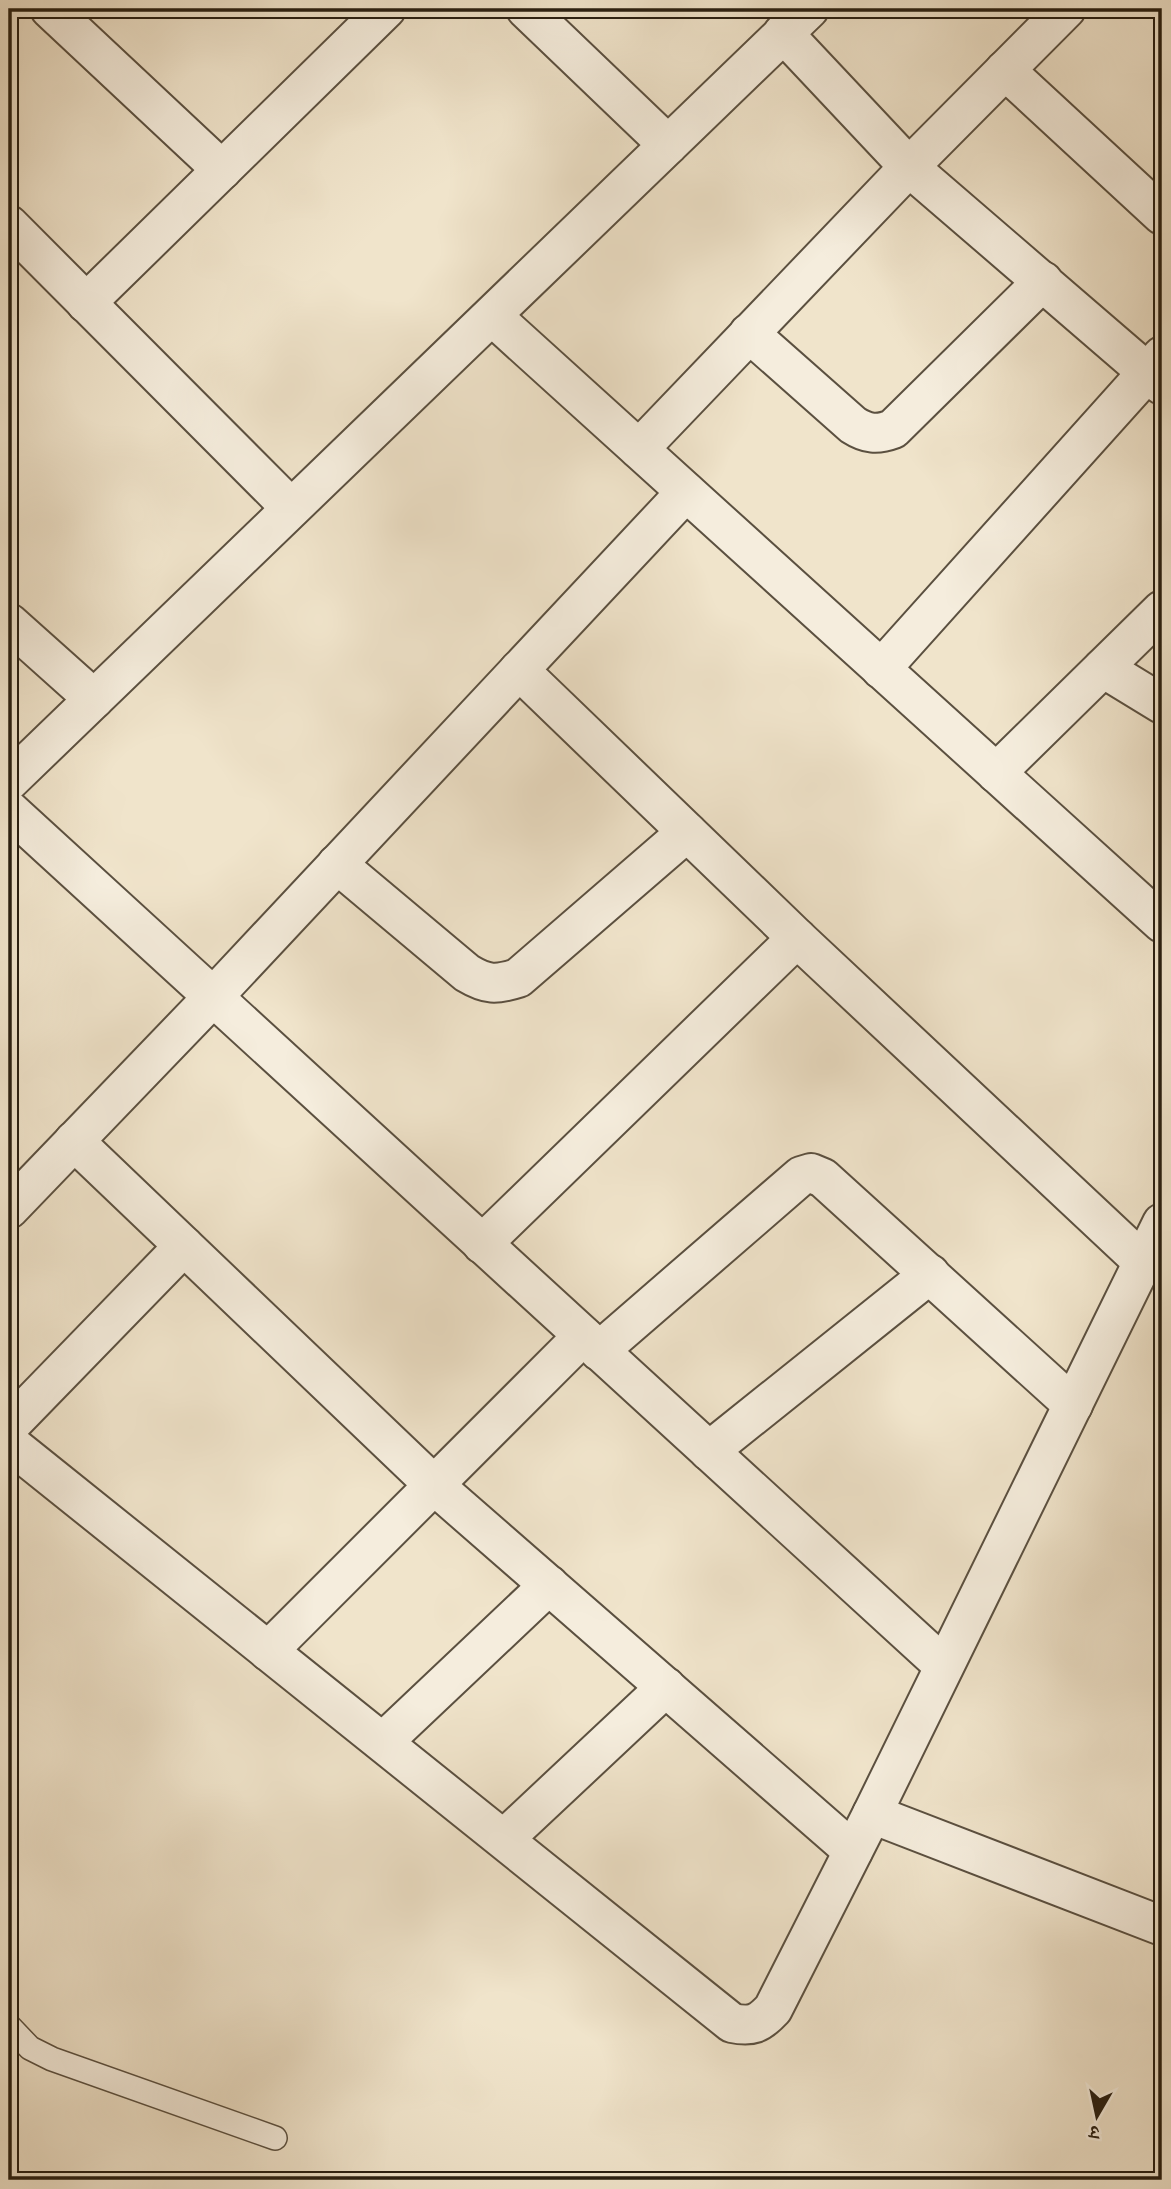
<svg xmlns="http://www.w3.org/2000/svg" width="1171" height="2189" viewBox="0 0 1171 2189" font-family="'Sorts Mill Goudy','Noto Serif Devanagari',serif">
<rect width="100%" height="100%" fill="#f0e4cb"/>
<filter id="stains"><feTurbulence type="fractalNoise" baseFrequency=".00286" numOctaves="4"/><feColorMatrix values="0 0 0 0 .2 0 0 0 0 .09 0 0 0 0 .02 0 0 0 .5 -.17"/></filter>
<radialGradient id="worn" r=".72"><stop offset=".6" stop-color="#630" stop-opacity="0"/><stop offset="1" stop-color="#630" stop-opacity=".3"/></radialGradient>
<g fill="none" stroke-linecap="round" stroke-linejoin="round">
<g stroke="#5b5040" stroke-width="26">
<path id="lane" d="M 9,2026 L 30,2048 L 52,2059 L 275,2138"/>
</g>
<g stroke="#5b5040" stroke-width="42">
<g id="street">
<path d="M 50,9 L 222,170"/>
<path d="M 526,9 L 668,145"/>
<path d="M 783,33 L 909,167 L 1162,385"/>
<path d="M 1005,70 L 1162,215"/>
<path d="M 9,225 L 291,508"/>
<path d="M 86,303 L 386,9"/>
<path d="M 492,316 L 1162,923"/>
<path d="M 749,333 L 853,425 C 867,434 877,435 893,429 L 1043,281"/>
<path d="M 639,449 L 909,167 L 1066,9"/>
<path d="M 9,623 L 94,699"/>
<path d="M 1103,668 L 1162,704"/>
<path d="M 881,669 L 1162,356"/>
<path d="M 519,670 L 797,938 L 1143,1262"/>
<path d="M 996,773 L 1162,610"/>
<path d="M 9,781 L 809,9"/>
<path d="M 9,810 L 944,1666"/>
<path d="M 337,864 L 467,973 C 487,985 496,985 518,978 L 687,832"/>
<path d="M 74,1141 L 434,1485 L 853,1851"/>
<path d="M 9,1209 L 213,997 L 686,492"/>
<path d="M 482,1244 L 797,938"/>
<path d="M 599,1351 L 801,1176 L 811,1173 L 823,1178 L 1073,1405"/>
<path d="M 9,1426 L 184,1246"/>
<path d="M 9,1443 L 732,2023 C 752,2027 759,2024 773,2009 L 872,1814 L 1162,1223"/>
<path d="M 709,1451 L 930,1274"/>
<path d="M 268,1651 L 583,1336"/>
<path d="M 383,1742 L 549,1585"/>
<path d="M 872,1814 L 1162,1926"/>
<path d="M 504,1839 L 666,1687"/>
</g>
</g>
<use href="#lane" stroke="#f5eddd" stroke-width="23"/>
<use href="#street" stroke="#f5eddd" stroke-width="38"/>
</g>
<rect width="1171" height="2189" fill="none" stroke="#f0e4cb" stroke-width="35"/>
<rect x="10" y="10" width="1150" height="2168" fill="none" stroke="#291f11" stroke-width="3.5"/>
<rect x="18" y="18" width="1136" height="2154" fill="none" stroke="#291f11" stroke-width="2"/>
<g transform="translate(1097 2116) rotate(189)" stroke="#f5eddd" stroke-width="5" paint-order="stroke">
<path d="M0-5L12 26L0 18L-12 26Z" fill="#291f11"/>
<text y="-10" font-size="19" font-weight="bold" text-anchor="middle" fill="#291f11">उ</text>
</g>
<rect width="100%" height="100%" filter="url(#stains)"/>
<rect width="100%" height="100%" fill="url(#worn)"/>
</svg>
